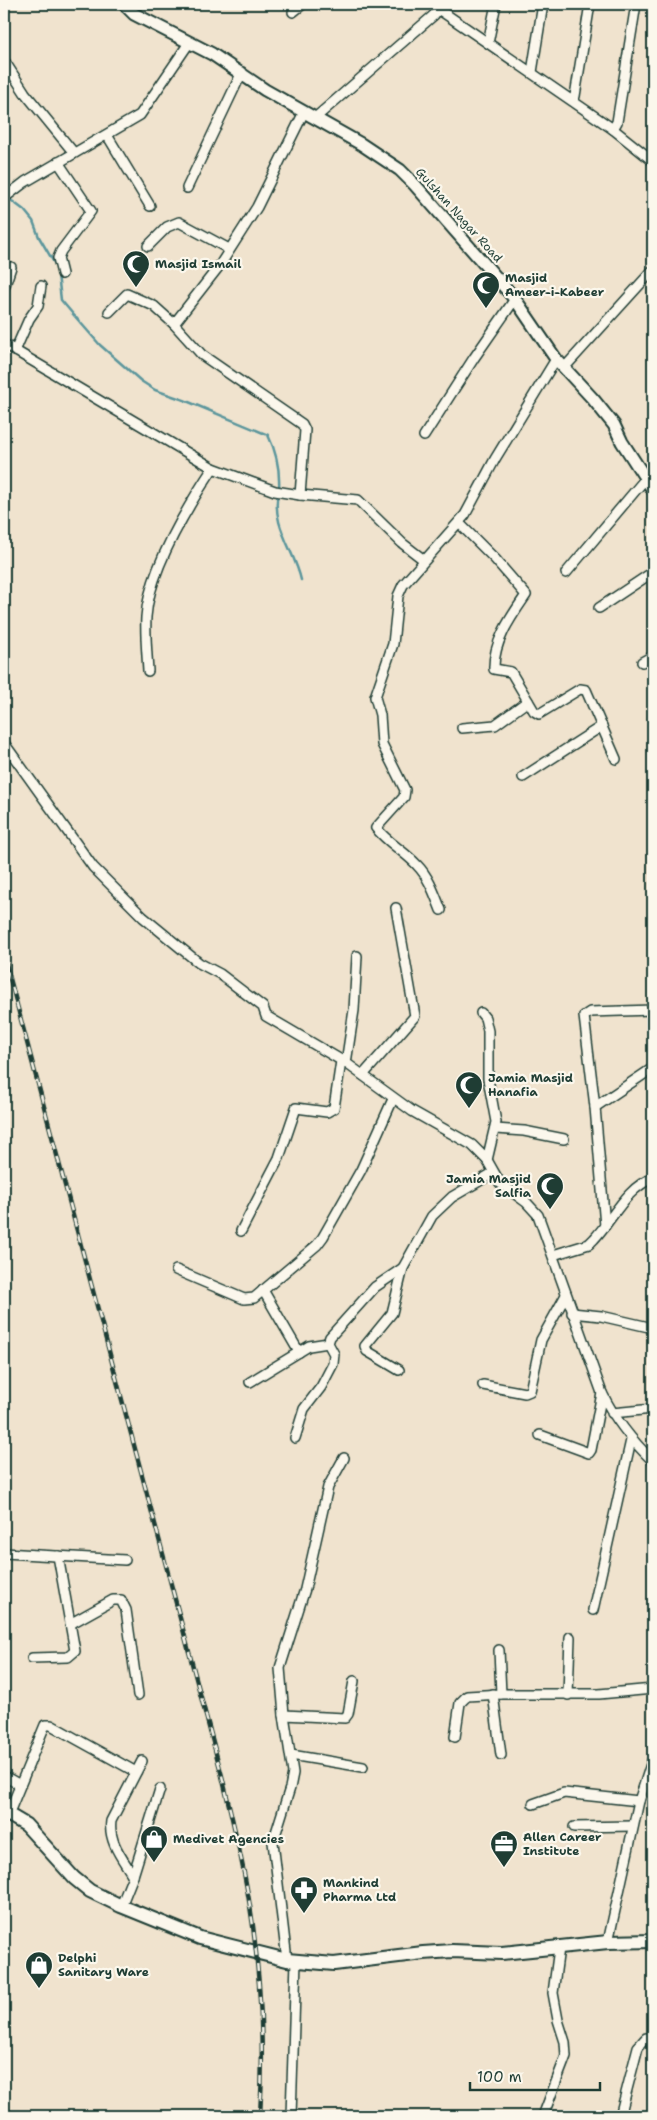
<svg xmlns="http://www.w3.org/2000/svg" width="657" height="2120" viewBox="0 0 657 2120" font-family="'Shantell Sans',sans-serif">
<rect width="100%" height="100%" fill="#f0e3ce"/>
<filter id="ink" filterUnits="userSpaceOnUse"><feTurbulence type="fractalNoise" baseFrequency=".02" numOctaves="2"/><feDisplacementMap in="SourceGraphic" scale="10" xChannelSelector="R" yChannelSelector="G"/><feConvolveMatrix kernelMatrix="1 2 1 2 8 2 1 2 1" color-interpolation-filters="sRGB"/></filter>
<g filter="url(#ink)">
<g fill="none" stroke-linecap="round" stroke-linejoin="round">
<g stroke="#5b969c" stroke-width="2.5">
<path d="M 8,198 L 24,210 L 33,221 L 39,237 L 56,266"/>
<path d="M 58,274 L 61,300 L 72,313 L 100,345 L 141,381 L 155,390 L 184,400 L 268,435 C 276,451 280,471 279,489"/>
<path d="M 278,494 C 271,524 295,552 301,580"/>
</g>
<g stroke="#1f3d34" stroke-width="12">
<g id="minor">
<path d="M 431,4 L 613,129 L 653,161"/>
<path d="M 293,12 L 303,4"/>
<path d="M 488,43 L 496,4"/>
<path d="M 5,62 L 25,93 L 74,153"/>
<path d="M 532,72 L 543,4"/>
<path d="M 572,100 L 575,96 L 590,4"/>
<path d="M 315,118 L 434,15 L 439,8"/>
<path d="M 613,129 L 617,122 L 636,4"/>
<path d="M 107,135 L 150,206"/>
<path d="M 58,162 L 91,211 L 61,251 L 58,258 L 62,274"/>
<path d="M 187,188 L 242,72"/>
<path d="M 8,195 L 25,182 L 140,115 L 189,43"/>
<path d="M 148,246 L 167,227 L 179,222 L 229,249"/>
<path d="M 4,288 L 11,267"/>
<path d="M 109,312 L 127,294 L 154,306 L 174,324"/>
<path d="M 4,344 L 213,468 L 275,491 L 300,495 L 358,500 L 402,543 L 424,560"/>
<path d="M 15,351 L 29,319 L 38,306 L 41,286"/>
<path d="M 565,367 L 653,270"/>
<path d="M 424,436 L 474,358 L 515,299"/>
<path d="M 300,495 L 305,430 L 302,424 L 202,355 L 174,324 L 220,265 L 257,207 L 304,112"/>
<path d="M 459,523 L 495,559 L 526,595 C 511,617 493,642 494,669 L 511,672 L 534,711 L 539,714 L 580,689 L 586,690 L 616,759"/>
<path d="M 566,573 L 646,478"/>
<path d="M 599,608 L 653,572"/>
<path d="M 642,662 L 653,656"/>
<path d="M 148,671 C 147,653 145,635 146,617 C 149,571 188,506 213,468"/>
<path d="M 462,728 L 495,725 L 528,701"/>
<path d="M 4,743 L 93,867 L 143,917 L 199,963 L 220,974 L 263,1007 L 266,1016 L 346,1063 L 412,1111 L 472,1145 L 487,1160 L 500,1183 L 526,1202 L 538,1215 L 602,1393 C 615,1420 632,1441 653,1461"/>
<path d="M 523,777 L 602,726"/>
<path d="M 441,910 C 435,895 429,877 417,865 C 404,851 388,843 376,828 L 404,797 L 405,790 L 382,744 L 380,715 L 375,697 L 393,644 L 398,596 L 403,585 L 465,515 L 495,459 L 556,359"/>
<path d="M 481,1013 L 485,1018 L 488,1031 L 488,1079 L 496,1122 L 487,1160"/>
<path d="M 346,1063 L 354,1010 L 357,956"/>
<path d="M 363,1075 L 415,1016 L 396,908"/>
<path d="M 595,1107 L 653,1068"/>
<path d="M 496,1129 L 524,1131 L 564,1139"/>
<path d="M 605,1226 L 595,1107 L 584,1016 L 590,1012 L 653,1010"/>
<path d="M 241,1231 L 279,1158 L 296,1108 L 327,1112 L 334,1108 L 341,1061"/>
<path d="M 553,1255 L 589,1244 L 594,1239 C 613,1219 626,1188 653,1178"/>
<path d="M 176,1270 L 244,1299 L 254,1298 L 317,1245 L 323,1237 L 361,1170 L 393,1099"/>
<path d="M 263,1290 L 299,1352"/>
<path d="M 572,1313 L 601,1316 L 653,1328"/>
<path d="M 399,1370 L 367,1351 L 365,1346 L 392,1313 L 403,1268 L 432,1216 L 452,1197 L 493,1173"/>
<path d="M 250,1382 L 309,1346 L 328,1343"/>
<path d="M 483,1385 L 525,1393 L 530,1391 L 541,1340 L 566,1295"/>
<path d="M 612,1413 L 653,1409"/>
<path d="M 540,1435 L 589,1453 L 591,1450 L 602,1393"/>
<path d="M 295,1438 L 304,1409 L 321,1387 L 333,1364 L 334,1354 L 328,1343 L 330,1337 L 375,1287 L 403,1268"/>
<path d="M 4,1553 L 125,1560"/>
<path d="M 593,1610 L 631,1440"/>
<path d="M 70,1624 L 113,1600 L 121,1600 L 126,1610 L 138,1695"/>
<path d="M 499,1650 L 501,1694"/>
<path d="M 32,1658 L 68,1657 L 75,1651 L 58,1556"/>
<path d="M 493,1694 L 501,1755"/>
<path d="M 568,1695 L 570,1637"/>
<path d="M 284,1715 L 345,1718 L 348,1714 L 354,1681"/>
<path d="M 455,1737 L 460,1703 L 467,1696 L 501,1694 L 599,1694 L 653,1689"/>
<path d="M 291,1755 L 363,1767"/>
<path d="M 4,1776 L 20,1785"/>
<path d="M 533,1804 L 564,1793 L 639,1801"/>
<path d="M 8,1815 L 45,1725 L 51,1725 L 136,1772"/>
<path d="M 574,1827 L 633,1826"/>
<path d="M 133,1876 C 123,1859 108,1842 111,1821 L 142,1761"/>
<path d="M 121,1906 L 133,1876 L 160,1789"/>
<path d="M 608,1942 L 639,1801 L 653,1758"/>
<path d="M 287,1960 L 273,1842 L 290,1788 L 293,1773 L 284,1715 L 280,1668 L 305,1589 L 328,1487 L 344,1458"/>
<path d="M 291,2116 L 296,1961"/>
<path d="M 543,2116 L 566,2056 L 565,2042 L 558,2020 L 553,1993 L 559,1948"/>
<path d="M 620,2116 L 638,2047 L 646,2038 L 653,2038"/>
</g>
</g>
<g stroke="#1f3d34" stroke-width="15">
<path id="tertiary" d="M 124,4 L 134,14 L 212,54 L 265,90 L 361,144 L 400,170 L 415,185 L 515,299 L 556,359 L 593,399 L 614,425 L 622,442 L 653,490"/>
</g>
<g stroke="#1f3d34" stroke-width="16">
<path id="secondary" d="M 4,1812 L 26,1825 L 74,1878 L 90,1891 L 121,1906 L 200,1938 L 287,1960 L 334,1964 L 423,1953 L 452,1951 L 502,1953 L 608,1942 L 653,1941"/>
</g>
<use href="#minor" stroke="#fbf7ec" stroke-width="9"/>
<use href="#tertiary" stroke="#fbf7ec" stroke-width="11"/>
<use href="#secondary" stroke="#fbf7ec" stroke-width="12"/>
<g stroke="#1f3d34" stroke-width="4.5">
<path id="rail" d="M 4,956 L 222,1776 C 234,1826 246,1875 253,1926 C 261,1988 264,2054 260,2116"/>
</g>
<use href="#rail" stroke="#fbf7ec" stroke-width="2.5" stroke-dasharray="8" stroke-linecap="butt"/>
</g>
</g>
<defs>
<g id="mosque-pin" transform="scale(1.4375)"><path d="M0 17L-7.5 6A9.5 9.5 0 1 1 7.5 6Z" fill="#1f3d34" stroke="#fbf7ec"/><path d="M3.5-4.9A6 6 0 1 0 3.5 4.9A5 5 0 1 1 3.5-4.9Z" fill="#fff"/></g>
<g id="shop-pin" transform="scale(1.4375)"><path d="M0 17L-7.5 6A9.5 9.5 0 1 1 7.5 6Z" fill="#1f3d34" stroke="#fbf7ec"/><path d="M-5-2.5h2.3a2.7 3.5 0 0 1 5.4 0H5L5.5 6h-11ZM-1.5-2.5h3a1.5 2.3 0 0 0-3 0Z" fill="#fff"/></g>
<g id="office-pin" transform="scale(1.4375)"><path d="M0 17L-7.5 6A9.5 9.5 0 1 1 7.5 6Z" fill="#1f3d34" stroke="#fbf7ec"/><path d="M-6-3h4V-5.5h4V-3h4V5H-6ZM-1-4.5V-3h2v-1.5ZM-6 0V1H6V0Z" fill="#fff"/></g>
<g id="pharmacy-pin" transform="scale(1.4375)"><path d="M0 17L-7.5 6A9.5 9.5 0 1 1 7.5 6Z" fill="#1f3d34" stroke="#fbf7ec"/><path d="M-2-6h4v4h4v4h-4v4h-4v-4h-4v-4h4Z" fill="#fff"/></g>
</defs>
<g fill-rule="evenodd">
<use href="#mosque-pin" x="136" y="264"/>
<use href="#mosque-pin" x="486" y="285"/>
<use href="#mosque-pin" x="469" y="1085"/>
<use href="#mosque-pin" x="550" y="1186"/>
<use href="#shop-pin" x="154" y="1839"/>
<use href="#office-pin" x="504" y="1844"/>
<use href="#pharmacy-pin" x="304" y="1890"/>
<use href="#shop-pin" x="39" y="1965"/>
</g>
<g text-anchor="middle" stroke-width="4.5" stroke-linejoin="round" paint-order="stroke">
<g font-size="12" fill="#1f3d34" stroke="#fbf7ec">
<text transform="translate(459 215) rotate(48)" y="4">Gulshan Nagar Road</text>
</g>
<g font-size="12" font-weight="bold" fill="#1f3d34" stroke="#fbf7ec" text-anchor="start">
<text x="155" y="268">Masjid Ismail</text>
<text x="505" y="282">Masjid<tspan x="505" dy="14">Ameer-i-Kabeer</tspan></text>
<text x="488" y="1082">Jamia Masjid<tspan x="488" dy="14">Hanafia</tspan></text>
<text x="531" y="1183" text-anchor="end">Jamia Masjid<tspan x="531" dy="14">Salfia</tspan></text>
<text x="523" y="1841">Allen Career<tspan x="523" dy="14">Institute</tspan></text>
<text x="173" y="1843">Medivet Agencies</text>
<text x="323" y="1887">Mankind<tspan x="323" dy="14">Pharma Ltd</tspan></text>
<text x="58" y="1962">Delphi<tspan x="58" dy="14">Sanitary Ware</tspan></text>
</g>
</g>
<rect width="657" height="2120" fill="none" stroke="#fbf7ec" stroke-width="20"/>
<rect x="10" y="10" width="637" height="2100" fill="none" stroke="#1f3d34" stroke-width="2" filter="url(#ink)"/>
<path d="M470 2082v8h130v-8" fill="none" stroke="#1f3d34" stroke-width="2.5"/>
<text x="477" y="2082" font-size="15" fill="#1f3d34" stroke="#fbf7ec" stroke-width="4" paint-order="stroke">100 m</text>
</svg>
